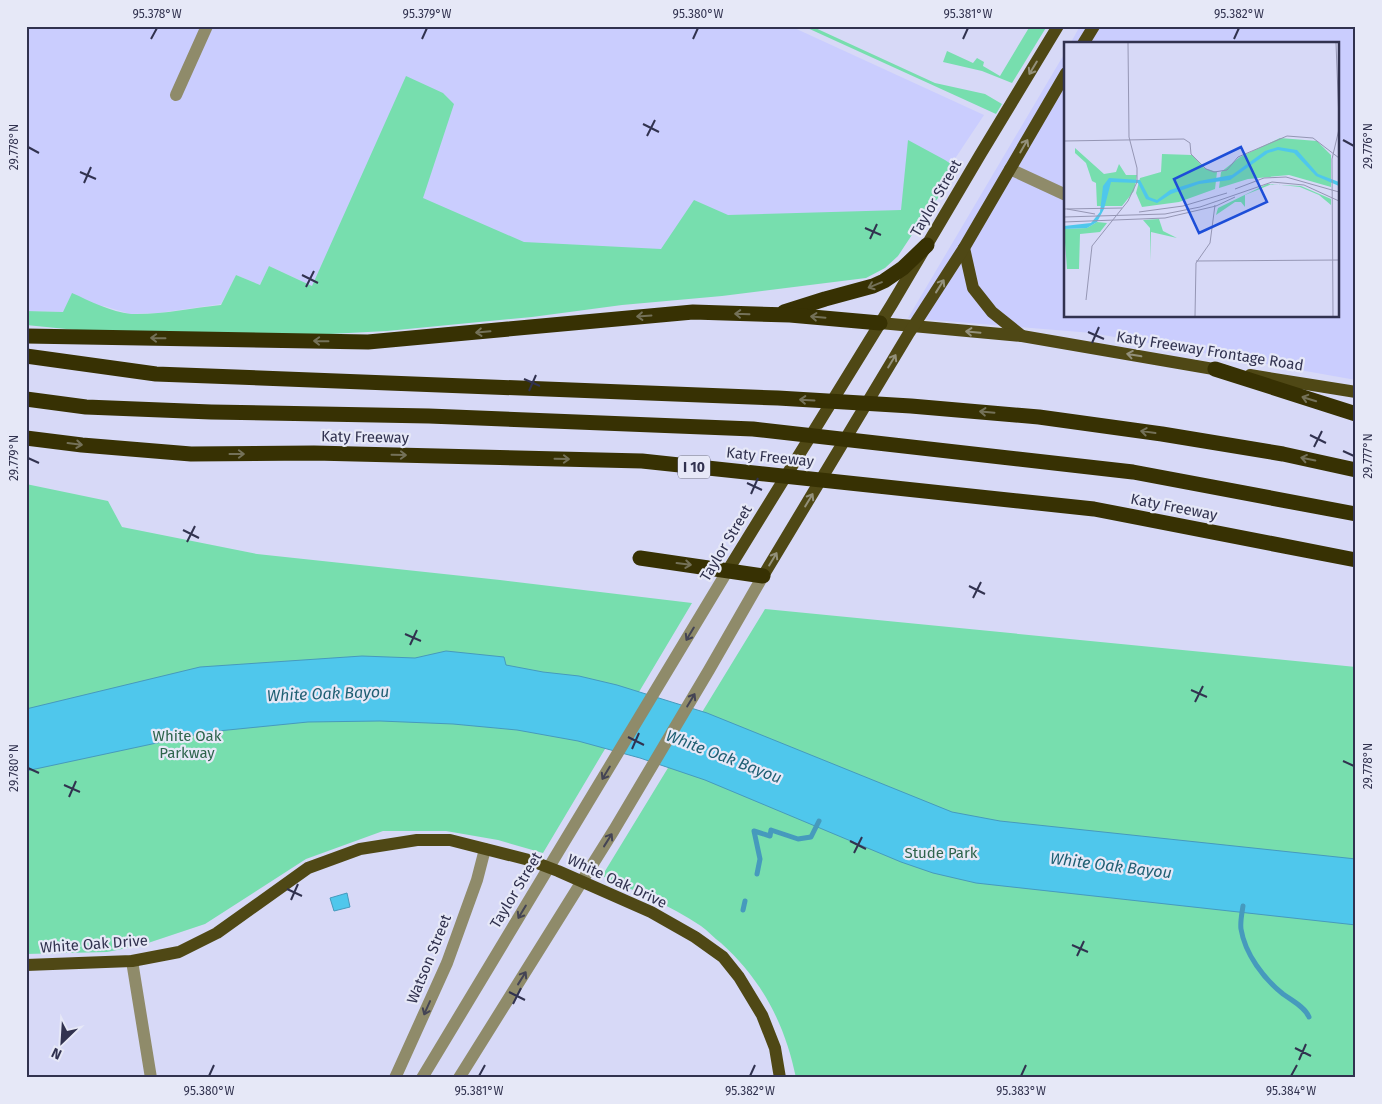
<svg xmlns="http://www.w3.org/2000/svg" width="1382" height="1104" viewBox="0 0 1382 1104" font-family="'Fira Sans',sans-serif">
<rect width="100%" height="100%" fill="#d7d9f7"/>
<g fill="#cacdfe">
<path d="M 26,26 L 790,26 L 984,115 L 887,261 L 312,286 L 269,266 L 260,285 L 236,275 L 221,304 L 158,313 L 130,314 L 104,306 L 63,312 L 26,311 Z"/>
<path d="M 1080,26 L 1356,26 L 1356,380 L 1092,333 L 908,318 L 1066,51 L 1066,316 L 1338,316 L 1338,44 L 1070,44 Z"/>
</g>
<g fill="#77deae">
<path d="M 803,26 L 811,26 L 935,83 L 985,94 L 1002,104 L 996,114 Z"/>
<path d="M 1030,26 L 1047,26 L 1012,83 L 982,71 L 943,62 L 947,51 L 973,63 L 977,58 L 984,62 L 983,66 L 1000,76 Z"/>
<path d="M 406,76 L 443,93 L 454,104 L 423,198 L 524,242 L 661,249 L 694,200 L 728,215 L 901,210 L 908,140 L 945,160 L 960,170 L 927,212 L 898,256 L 885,268 L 866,278 L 722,296 L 622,305 L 532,317 L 387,331 L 310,335 L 137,336 L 26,325 L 26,311 L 63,312 L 72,293 C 90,301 111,312 131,314 C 161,315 192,308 221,305 L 236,275 L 260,285 L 269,266 L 312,286 Z"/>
<path d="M 26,484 L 108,501 L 122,527 L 257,554 L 500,580 L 692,603 L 543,853 L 498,840 L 446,831 L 383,831 L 306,859 L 205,924 L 142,945 L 107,952 L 26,954 Z"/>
<path d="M 765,609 L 1356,667 L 1356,1078 L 796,1078 C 785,1024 762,980 721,943 C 714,938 708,931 701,926 C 670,905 635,891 602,876 Z"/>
</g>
<g fill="#4fc7ec" stroke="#469abd">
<path d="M 446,651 L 504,657 L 506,665 L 543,672 L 579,676 L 617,685 L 707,713 L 952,812 L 1000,821 L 1356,859 L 1356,925 L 976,883 L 933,873 L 901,862 L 705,780 L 640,758 L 578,741 L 517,730 L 453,724 L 380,721 L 308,722 L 208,732 L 26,771 L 26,709 L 200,667 L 362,656 L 415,658 Z"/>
<path d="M 347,893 L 350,907 L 334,911 L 330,898 Z"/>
</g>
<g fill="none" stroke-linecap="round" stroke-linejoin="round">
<g stroke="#469abd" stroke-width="5">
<path d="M 757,874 L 760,859 L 754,831 L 770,836 L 771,830 L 798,839 L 811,837 L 819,821"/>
<path d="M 1243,906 C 1242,913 1240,922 1241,929 C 1245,954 1264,979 1283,994 C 1291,1000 1305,1007 1309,1017"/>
<path d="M 743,910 L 745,901"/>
</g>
<g stroke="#8f8b6a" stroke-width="12">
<path d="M 176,95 L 207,26"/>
<path d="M 1010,169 L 1066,195"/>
<path d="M 132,961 L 151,1078"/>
<path d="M 395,1078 L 447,963 L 477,880 L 485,849"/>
<path d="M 422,1078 L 728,570"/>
<path d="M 459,1078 L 614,830 L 709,670 L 763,576"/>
</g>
<g stroke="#4f4815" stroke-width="12">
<path d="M 1083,44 L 1094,26"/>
<path d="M 964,248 L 973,288 L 992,312 L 1022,336"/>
<path d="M 880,323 L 1022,336 L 1225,371"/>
<path d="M 1250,375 L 1356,392"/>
<path d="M 728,570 L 892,304 L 980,155 L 1058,26"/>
<path d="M 763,576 L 909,333 L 964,248 L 1066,73"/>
<path d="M 26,965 L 132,961 L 179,952 L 217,933 L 308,868 L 360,849 L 417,840 L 450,840 L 529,860 L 558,871 L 651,912 L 695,937 L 723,957 L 739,977 L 762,1015 L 775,1048 L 780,1078"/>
</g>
<g stroke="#373103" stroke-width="15">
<path d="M 784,312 L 825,299 L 873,286 L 884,281 L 903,268 L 927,245"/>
<path d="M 26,336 L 368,342 L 693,312 L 790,315 L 880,323"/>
<path d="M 26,356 L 156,374 L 778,398 L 911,406 L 1039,417 L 1162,434 L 1283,454 L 1356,470"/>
<path d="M 1215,369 L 1356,414"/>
<path d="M 26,399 L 86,407 L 211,412 L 429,416 L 753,429 L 1133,472 L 1356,514"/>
<path d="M 26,438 L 82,445 L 191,454 L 314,453 L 642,461 L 1094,509 L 1356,560"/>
<path d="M 640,558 L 763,576"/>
</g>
</g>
<defs><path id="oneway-shaft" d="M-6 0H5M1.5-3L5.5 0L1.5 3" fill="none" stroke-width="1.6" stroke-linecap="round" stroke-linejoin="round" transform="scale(1.25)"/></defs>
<g stroke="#93907b">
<use href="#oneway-shaft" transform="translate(1033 68) rotate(121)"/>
<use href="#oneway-shaft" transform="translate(1024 146) rotate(-60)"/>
<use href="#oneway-shaft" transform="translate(940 286) rotate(-58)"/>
<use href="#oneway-shaft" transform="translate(973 332) rotate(-175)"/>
<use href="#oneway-shaft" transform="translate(1134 355) rotate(-170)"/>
<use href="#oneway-shaft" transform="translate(892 361) rotate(-59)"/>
<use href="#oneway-shaft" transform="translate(809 500) rotate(-59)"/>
<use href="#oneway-shaft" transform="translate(773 559) rotate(-59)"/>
</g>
<g stroke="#747158">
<use href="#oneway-shaft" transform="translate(875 285) rotate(158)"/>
<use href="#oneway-shaft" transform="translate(742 314) rotate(-178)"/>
<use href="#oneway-shaft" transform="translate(644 316) rotate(176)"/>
<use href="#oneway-shaft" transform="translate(818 317) rotate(-175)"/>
<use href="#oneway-shaft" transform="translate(483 332) rotate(175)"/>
<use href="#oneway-shaft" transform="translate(158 338) rotate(-179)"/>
<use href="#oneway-shaft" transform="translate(321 341) rotate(-179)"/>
<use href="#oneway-shaft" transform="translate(1309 399) rotate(-163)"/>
<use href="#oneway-shaft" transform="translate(807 400) rotate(-177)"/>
<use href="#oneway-shaft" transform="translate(987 412) rotate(-175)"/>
<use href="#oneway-shaft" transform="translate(1148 432) rotate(-172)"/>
<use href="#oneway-shaft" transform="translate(75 444) rotate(7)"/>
<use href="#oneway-shaft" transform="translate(237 454)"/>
<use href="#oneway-shaft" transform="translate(399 455) rotate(1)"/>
<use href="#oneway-shaft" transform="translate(562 459) rotate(1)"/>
<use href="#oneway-shaft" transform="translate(1308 459) rotate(-168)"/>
<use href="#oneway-shaft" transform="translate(684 564) rotate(7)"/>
</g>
<g stroke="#444454">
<use href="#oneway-shaft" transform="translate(690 634) rotate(121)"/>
<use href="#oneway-shaft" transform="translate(691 700) rotate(-59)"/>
<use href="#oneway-shaft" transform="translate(606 773) rotate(121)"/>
<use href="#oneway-shaft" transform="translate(608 840) rotate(-58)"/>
<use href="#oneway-shaft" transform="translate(522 912) rotate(121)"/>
<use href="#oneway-shaft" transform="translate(522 978) rotate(-58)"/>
<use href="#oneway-shaft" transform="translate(427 1008) rotate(114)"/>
</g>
<path fill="none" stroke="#31324f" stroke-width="2" d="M 151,39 L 157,28M 422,39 L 427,28M 693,39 L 698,28M 963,39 L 968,28M 1234,39 L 1239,28M 643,124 L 659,132M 647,136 L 655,120M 1343,140 L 1354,146M 28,147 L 39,153M 80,172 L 96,179M 84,183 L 91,167M 865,228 L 881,235M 870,239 L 877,224M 302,275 L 318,283M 306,287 L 314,271M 1088,332 L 1104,339M 1092,343 L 1099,327M 524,379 L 540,386M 529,391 L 536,375M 1310,435 L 1326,443M 1314,447 L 1322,431M 1343,451 L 1354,456M 28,458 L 39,463M 747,483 L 762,490M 751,494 L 758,478M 183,530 L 199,538M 187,542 L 195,526M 969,586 L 985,594M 973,598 L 981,582M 405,634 L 421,641M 410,645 L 417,630M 1191,690 L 1207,697M 1195,702 L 1203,686M 628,737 L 644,745M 632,749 L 639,733M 1343,761 L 1354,766M 28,768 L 39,773M 64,785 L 80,792M 69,797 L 76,781M 850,841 L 866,849M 854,853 L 862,837M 287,889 L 302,896M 291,900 L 298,884M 1072,945 L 1088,952M 1077,956 L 1084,941M 509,992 L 525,1000M 513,1004 L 521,988M 1295,1048 L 1311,1056M 1299,1060 L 1306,1044M 209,1076 L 214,1065M 479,1076 L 485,1065M 750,1076 L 755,1065M 1021,1076 L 1026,1065M 1291,1076 L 1297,1065"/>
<g text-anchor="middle" stroke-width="4.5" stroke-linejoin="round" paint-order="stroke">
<rect fill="#e6e8f7" stroke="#676981" stroke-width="1" x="678" y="455.5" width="32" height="23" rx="4"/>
<g font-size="14" font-weight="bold" fill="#31324f">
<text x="694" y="472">I 10</text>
</g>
<g font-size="15" fill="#31324f" stroke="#e6e8f7">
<text transform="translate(936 198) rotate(-60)" y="5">Taylor Street</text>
<text transform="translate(1210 351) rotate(9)" y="5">Katy Freeway Frontage Road</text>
<text transform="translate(365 437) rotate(1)" y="5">Katy Freeway</text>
<text transform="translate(770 457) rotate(6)" y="5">Katy Freeway</text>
<text transform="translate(1174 507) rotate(11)" y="5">Katy Freeway</text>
<text transform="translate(726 543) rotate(-59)" y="5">Taylor Street</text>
<text transform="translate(617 881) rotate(25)" y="5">White Oak Drive</text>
<text transform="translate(516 890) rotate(-59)" y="5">Taylor Street</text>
<text transform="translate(94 944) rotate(-4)" y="5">White Oak Drive</text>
<text transform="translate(429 959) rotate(-68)" y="5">Watson Street</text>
</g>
<g font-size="15" fill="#2e644c" stroke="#e6e8f7">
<text x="187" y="741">White Oak<tspan x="187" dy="17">Parkway</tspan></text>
<text x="941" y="858">Stude Park</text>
</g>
<g font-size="16" font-style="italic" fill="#1f5f73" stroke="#e6e8f7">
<text transform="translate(328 693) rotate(-2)" y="6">White Oak Bayou</text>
<text transform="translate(724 756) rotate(21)" y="6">White Oak Bayou</text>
<text transform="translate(1111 865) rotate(7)" y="6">White Oak Bayou</text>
</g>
</g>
<g transform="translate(1064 42)">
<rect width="275" height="275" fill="#d7d9f7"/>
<path d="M 216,96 L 253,99 L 267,113 L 267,145 L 225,133 L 184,137 L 155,146 L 157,130 L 176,115 ZM 11,106 L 40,132 L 52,130 L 55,122 L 62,133 L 73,133 L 70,149 L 58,164 L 33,164 L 32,141 L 28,139 L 22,121 L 11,111 ZM 98,112 L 128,113 L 140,126 L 153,130 L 151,147 L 115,160 L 78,165 L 72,151 L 76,136 L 97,130 ZM 203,142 L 237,144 L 267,157 L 267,163 L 255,153 L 236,145 L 208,142 L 181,153 L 181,165 L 177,160 L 171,160 L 152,173 L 154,166 ZM 95,177 L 99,189 L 113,196 L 87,190 L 86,219 L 86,186 L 79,178 ZM 33,180 L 43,181 L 36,190 L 16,192 L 15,227 L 3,227 L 0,187 L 23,186 Z" fill="#77deae"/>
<path d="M 214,105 L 233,108 L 254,132 L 275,140 L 275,144 L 252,134 L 230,111 L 214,108 L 204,111 L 166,138 L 135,142 L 107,152 L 93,161 L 82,157 L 74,141 L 47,140 L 40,167 L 33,180 L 23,186 L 0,187 L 0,184 L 27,181 L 36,170 L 39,144 L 45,136 L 76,138 L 85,155 L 93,158 L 106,148 L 135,139 L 168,133 L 201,109 Z" fill="#4fc7ec"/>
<path fill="none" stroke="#9596b4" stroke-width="1" d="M 272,1 L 275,79M 0,99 L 120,97 L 126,101 L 127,112 L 142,127 L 150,130 L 163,128 L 174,115 L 223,94 L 249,96 L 275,116M 171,147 L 200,136 L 222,135 L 275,150M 152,164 L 171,155M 0,167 L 58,166M 3,167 L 31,172M 75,170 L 119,164 L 163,151M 0,175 L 101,172 L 136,165 L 208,140 L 240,143 L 275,159M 0,180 L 101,176 L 152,164M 132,219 L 275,218M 22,258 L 28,204 L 64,159 L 73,140 L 73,126 L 65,95 L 64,1M 131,274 L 132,221 L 146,201 L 151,163M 269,274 L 268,117 L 275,87"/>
<path fill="#1d4ed8" fill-opacity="0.15" stroke="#1d4ed8" stroke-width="2.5" d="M 177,105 L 203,160 L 135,191 L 110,137 Z"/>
<rect width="275" height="275" fill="none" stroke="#31324f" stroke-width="2.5"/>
</g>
<rect width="1382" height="1104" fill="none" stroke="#e6e8f7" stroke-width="55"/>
<g transform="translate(62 1042) rotate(205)" stroke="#e6e8f7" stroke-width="4" paint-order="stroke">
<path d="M0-4L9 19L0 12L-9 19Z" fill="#31324f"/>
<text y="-8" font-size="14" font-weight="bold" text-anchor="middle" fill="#31324f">N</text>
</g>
<rect x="28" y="28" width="1326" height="1048" fill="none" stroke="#31324f" stroke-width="2"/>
<g font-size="12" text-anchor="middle" fill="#31324f">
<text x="157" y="18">95.378°W</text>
<text x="427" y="18">95.379°W</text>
<text x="698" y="18">95.380°W</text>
<text x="968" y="18">95.381°W</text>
<text x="1239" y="18">95.382°W</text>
<text transform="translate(1368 146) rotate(-90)" y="4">29.776°N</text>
<text transform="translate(14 147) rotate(-90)" y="4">29.778°N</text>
<text transform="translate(1368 456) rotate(-90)" y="4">29.777°N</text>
<text transform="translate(14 458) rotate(-90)" y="4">29.779°N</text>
<text transform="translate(1368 766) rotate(-90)" y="4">29.778°N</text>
<text transform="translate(14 768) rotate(-90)" y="4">29.780°N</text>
<text x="209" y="1095">95.380°W</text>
<text x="479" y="1095">95.381°W</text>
<text x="750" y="1095">95.382°W</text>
<text x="1021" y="1095">95.383°W</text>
<text x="1291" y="1095">95.384°W</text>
</g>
</svg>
